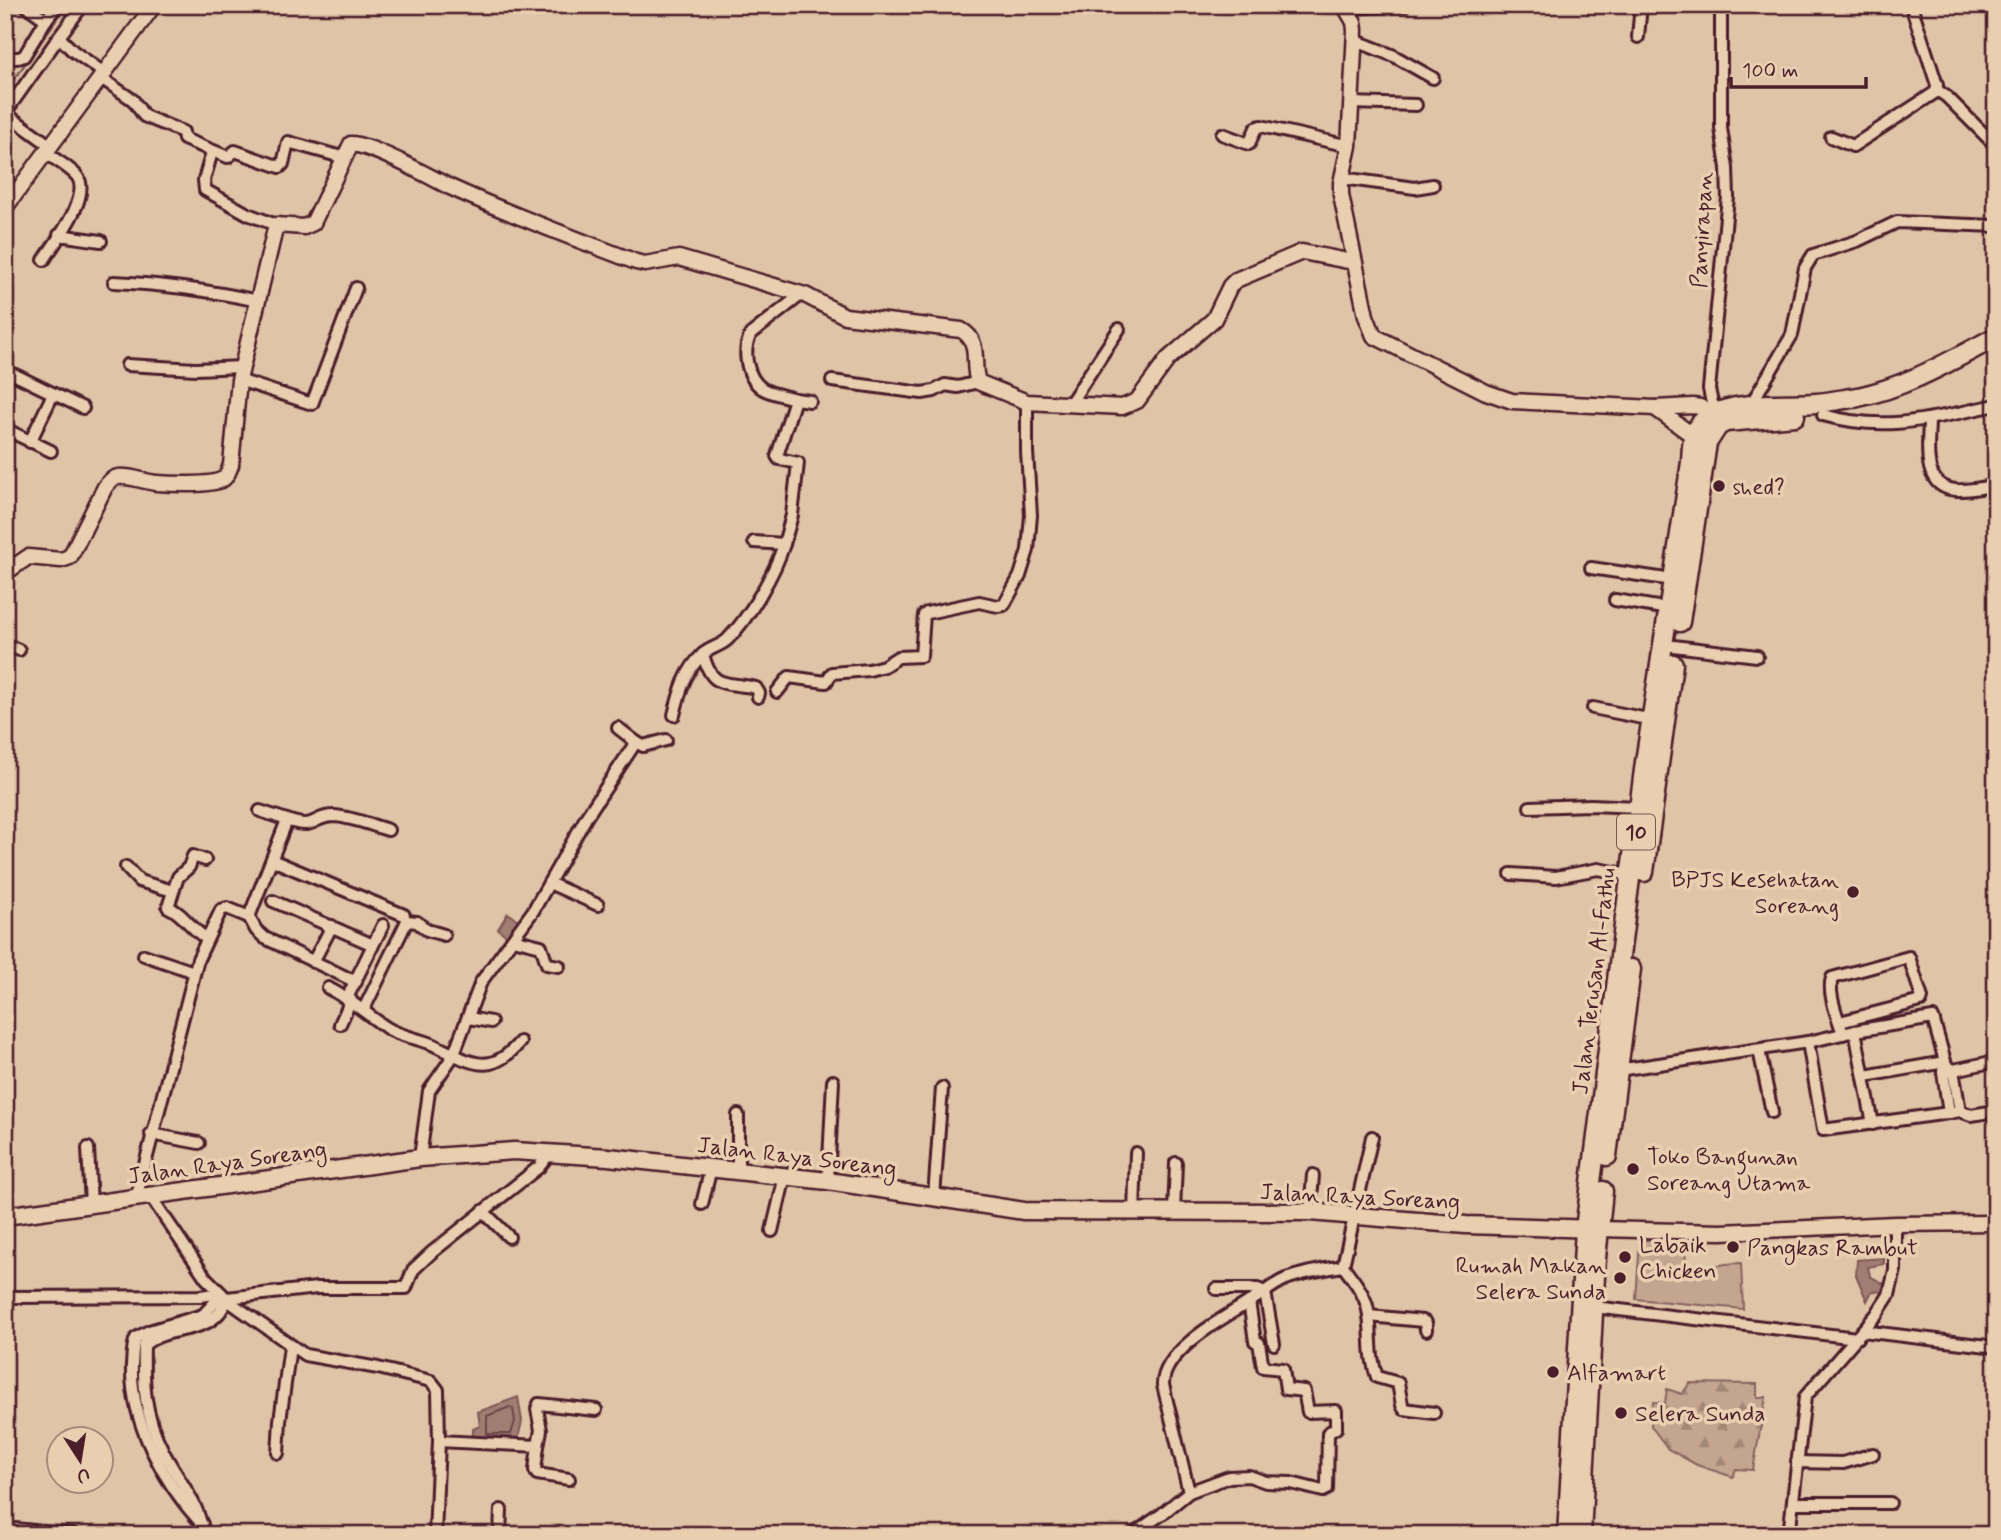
<svg xmlns="http://www.w3.org/2000/svg" width="2001" height="1540" viewBox="0 0 2001 1540" font-family="Mynerve,sans-serif">
<defs>
<pattern id="forest-firs" width="22" height="20" patternUnits="userSpaceOnUse" patternTransform="scale(1.75)"><rect width="22" height="20" fill="#c4a690"/><path d="M5 1l3.5 6h-7zM16 11l3.5 6h-7z" fill="#a18776"/></pattern>
</defs>
<rect width="100%" height="100%" fill="#dfc4a8"/>
<filter id="ink" filterUnits="userSpaceOnUse"><feTurbulence type="fractalNoise" baseFrequency=".0143" numOctaves="2"/><feDisplacementMap in="SourceGraphic" scale="14" xChannelSelector="R" yChannelSelector="G"/><feConvolveMatrix kernelMatrix="1 2 1 2 8 2 1 2 1" color-interpolation-filters="sRGB"/></filter>
<g filter="url(#ink)">
<path fill="#c4a690" stroke="#87625e" stroke-width="2" d="M 1640,1240 L 1685,1240 L 1686,1264 L 1681,1265 L 1686,1272 C 1703,1268 1722,1263 1741,1263 L 1743,1309 L 1636,1299 Z"/>
<path fill="url(#forest-firs)" stroke="#87625e" stroke-width="2" d="M 1690,1383 L 1757,1384 L 1757,1397 L 1766,1397 L 1753,1470 L 1736,1469 L 1733,1477 L 1697,1465 L 1668,1449 L 1651,1426 L 1653,1402 L 1665,1403 L 1667,1389 L 1682,1394 Z"/>
<g fill="#a07e73" stroke="#7e5856" stroke-width="2">
<path d="M 508,913 L 518,920 L 508,937 L 498,929 Z"/>
<path d="M 1884,1258 L 1884,1264 L 1868,1267 L 1870,1276 L 1884,1284 L 1881,1292 L 1872,1291 L 1867,1301 L 1856,1275 L 1857,1260 Z"/>
<path d="M 518,1397 L 522,1421 L 517,1443 L 473,1441 L 473,1429 L 480,1426 L 478,1412 Z"/>
</g>
<g fill="none" stroke-linecap="round" stroke-linejoin="round">
<path stroke="#6c4548" stroke-width="2" d="M 510,1407 L 513,1409 L 515,1421 L 511,1434 L 487,1434 L 487,1416 Z"/>
<path stroke="#7e5856" stroke-width="2.5" d="M 5,92 L 67,5"/>
<g stroke="#4a1f2b" stroke-width="16">
<g id="minor">
<path d="M 83,5 L 59,37 L 73,51 L 104,73"/>
<path d="M 1347,8 L 1405,5"/>
<path d="M 46,20 L 57,5"/>
<path d="M 1638,37 L 1641,5"/>
<path d="M 1354,40 L 1394,56 L 1433,78"/>
<path d="M 5,53 C 12,58 16,60 24,56 L 46,20 L 25,5"/>
<path d="M 101,78 L 133,100 L 144,116 L 183,132 L 184,139 L 228,157 L 235,151 L 280,167 L 283,164 L 288,142 L 345,158"/>
<path d="M 1937,90 L 1947,97 L 1996,146"/>
<path d="M 1351,103 L 1416,105"/>
<path d="M 1222,134 L 1249,144 L 1256,128 L 1261,126 L 1349,146"/>
<path d="M 1831,137 L 1853,146 L 1936,92 L 1937,85 L 1911,5"/>
<path d="M 51,146 L 5,113 L 59,37"/>
<path d="M 212,152 L 204,180 L 205,190 L 248,214 L 276,225"/>
<path d="M 1342,178 L 1415,188 L 1433,185"/>
<path d="M 59,235 L 101,241"/>
<path d="M 44,260 C 55,242 92,196 77,176 C 69,167 56,160 46,153"/>
<path d="M 114,282 C 163,284 211,291 259,301"/>
<path d="M 5,352 L 6,351"/>
<path d="M 127,365 L 196,369 L 242,367"/>
<path d="M 5,370 L 83,408"/>
<path d="M 239,380 L 312,404 L 356,288"/>
<path d="M 832,381 L 922,393 L 934,391 L 945,385 L 958,387 L 978,382"/>
<path d="M 795,399 L 810,401"/>
<path d="M 1069,405 L 1119,329"/>
<path d="M 1750,406 L 1792,335 L 1805,268 L 1813,255 L 1857,241 L 1897,222 L 1996,226"/>
<path d="M 1719,412 L 1712,403 L 1709,389 L 1728,197 L 1727,168 L 1721,128 L 1721,5"/>
<path d="M 1823,415 C 1887,433 1933,418 1996,405"/>
<path d="M 1929,419 C 1929,444 1920,487 1956,490 C 1969,491 1983,487 1996,486"/>
<path d="M 5,429 L 51,451"/>
<path d="M 30,442 L 53,394"/>
<path d="M 754,542 L 784,544 L 792,515 L 798,463 L 779,459 L 777,456 L 795,399 C 785,396 772,394 763,389 C 746,378 742,350 751,334 L 802,294"/>
<path d="M 1591,568 L 1673,580"/>
<path d="M 1615,600 L 1669,609"/>
<path d="M 5,644 L 19,650"/>
<path d="M 1665,645 L 1757,656"/>
<path d="M 777,692 L 789,677 L 826,682 L 832,673 L 869,670 L 884,666 L 898,657 L 921,656 L 924,615 L 927,613 L 979,602 L 998,606 L 1004,605 L 1020,576 L 1028,550 L 1031,515 L 1027,452 L 1027,402"/>
<path d="M 758,697 L 759,693 L 756,688 C 727,681 712,691 703,654 C 710,648 720,646 727,640 C 749,618 775,573 784,544"/>
<path d="M 1593,708 L 1652,720"/>
<path d="M 674,715 C 680,691 685,671 703,654"/>
<path d="M 636,742 L 643,746 L 666,740"/>
<path d="M 1530,807 L 1591,805 L 1639,807"/>
<path d="M 260,811 L 287,820"/>
<path d="M 205,860 L 193,856 L 189,867 L 178,877 L 168,907 C 182,912 192,930 206,938"/>
<path d="M 272,860 L 404,915"/>
<path d="M 126,867 L 139,881 L 173,891"/>
<path d="M 1511,874 L 1556,877 L 1598,869 L 1631,875"/>
<path d="M 549,883 L 598,905"/>
<path d="M 273,901 L 371,944 L 372,947 L 347,998"/>
<path d="M 249,917 L 287,820 C 317,831 312,816 334,816 C 352,817 371,825 388,830"/>
<path d="M 513,939 L 541,946 L 547,964 L 559,966"/>
<path d="M 372,947 L 383,925"/>
<path d="M 144,955 L 194,972"/>
<path d="M 313,962 L 332,926"/>
<path d="M 328,988 C 352,1000 366,1014 387,1028 C 401,1037 419,1038 434,1045 C 469,1061 489,1079 520,1042"/>
<path d="M 364,1009 L 407,921 L 417,922 L 427,930 L 444,935"/>
<path d="M 469,1018 L 491,1022"/>
<path d="M 1840,1022 L 1921,1001 L 1922,998 L 1909,957 L 1832,978 C 1827,993 1838,1018 1843,1034"/>
<path d="M 340,1024 L 351,1000"/>
<path d="M 1855,1031 L 1933,1018 L 1946,1065"/>
<path d="M 1808,1042 L 1823,1130 L 1949,1113 L 1960,1111 L 1971,1115 L 1996,1111"/>
<path d="M 1759,1050 L 1772,1112"/>
<path d="M 1618,1070 L 1808,1042 L 1855,1031 L 1873,1124"/>
<path d="M 1943,1071 L 1946,1065 L 1953,1070 L 1960,1111"/>
<path d="M 1949,1071 L 1996,1061"/>
<path d="M 1943,1072 L 1949,1113"/>
<path d="M 1865,1076 L 1945,1062"/>
<path d="M 738,1115 L 738,1171"/>
<path d="M 151,1134 L 199,1143"/>
<path d="M 88,1148 L 91,1205"/>
<path d="M 420,1158 L 429,1091 L 453,1056 L 481,982 L 533,911 L 587,816 L 636,742 L 618,728"/>
<path d="M 828,1181 L 833,1081"/>
<path d="M 151,1197 L 206,1278 L 230,1302 L 305,1355 L 378,1368 L 431,1381 L 438,1390 L 439,1441 L 435,1535"/>
<path d="M 934,1197 L 942,1088"/>
<path d="M 136,1199 L 198,959 L 221,910 L 227,908 L 249,917 L 256,930 L 265,938 L 356,982"/>
<path d="M 702,1204 L 711,1168"/>
<path d="M 483,1211 L 509,1237"/>
<path d="M 1174,1212 L 1176,1163"/>
<path d="M 1310,1212 L 1313,1175"/>
<path d="M 1134,1213 L 1136,1153"/>
<path d="M 772,1231 L 785,1176"/>
<path d="M 1343,1266 C 1353,1279 1365,1294 1368,1310 C 1373,1333 1368,1353 1377,1377 L 1398,1383 L 1402,1405 L 1404,1409 L 1434,1413"/>
<path d="M 1216,1289 L 1258,1289 L 1265,1292 L 1274,1344"/>
<path d="M 5,1297 L 201,1296 L 221,1293"/>
<path d="M 1594,1307 L 1857,1338"/>
<path d="M 1369,1316 L 1423,1321 L 1426,1323 L 1426,1330"/>
<path d="M 1862,1331 L 1996,1347"/>
<path d="M 439,1441 L 538,1446 L 535,1470 L 537,1474 L 569,1479"/>
<path d="M 538,1446 L 541,1430 L 537,1409 L 539,1404 L 596,1410"/>
<path d="M 278,1453 L 280,1421 L 290,1346"/>
<path d="M 1797,1462 L 1843,1463 L 1873,1454"/>
<path d="M 1189,1492 L 1163,1385 C 1162,1350 1227,1316 1254,1299 C 1264,1293 1274,1284 1286,1279 C 1304,1272 1324,1269 1343,1266 L 1372,1137"/>
<path d="M 1793,1503 L 1890,1503"/>
<path d="M 202,1524 C 164,1483 130,1422 132,1365 C 133,1355 132,1347 136,1338 L 149,1331 L 203,1315 L 218,1299 L 317,1288 L 406,1288 L 413,1270 L 431,1253 L 539,1167 L 550,1153"/>
<path d="M 5,1528 L 75,1535"/>
<path d="M 203,1535 C 200,1503 177,1479 163,1451 C 144,1414 143,1385 144,1345 C 169,1323 215,1338 227,1298"/>
<path d="M 500,1535 L 501,1510"/>
<path d="M 1132,1535 L 1162,1514 L 1189,1492 L 1229,1477 L 1249,1476 L 1266,1482 L 1291,1483 L 1323,1491 L 1327,1489 L 1328,1433 L 1336,1428 L 1336,1411 L 1308,1412 L 1304,1391 L 1286,1389 L 1283,1369 L 1263,1367 L 1259,1343 L 1255,1341 L 1249,1302"/>
<path d="M 1789,1535 L 1805,1397 L 1876,1315 L 1889,1295 L 1895,1270 L 1895,1224"/>
</g>
</g>
<g stroke="#4a1f2b" stroke-width="19">
<g id="tertiary">
<path d="M 1344,5 L 1354,22 L 1355,30 L 1349,146 L 1341,183 L 1341,195 L 1366,316 L 1374,336 L 1486,392 L 1512,401 L 1655,408 L 1693,406 L 1700,407 L 1711,415"/>
<path d="M 5,208 L 154,5"/>
<path d="M 1655,408 L 1692,435"/>
<path d="M 5,573 L 28,557 L 61,560 L 70,557 L 105,487 C 109,482 112,478 118,477 C 130,475 144,482 157,483 C 170,484 212,486 223,479 C 228,476 229,469 231,465 L 239,380 L 276,225 L 304,227 L 313,223 L 351,144 C 373,145 428,176 450,187 C 511,215 574,238 636,262 L 645,264 L 679,258 L 805,295 L 845,316 L 961,330 C 982,341 971,364 978,382 L 1027,402 L 1122,407 L 1137,401 L 1168,359 L 1214,319 L 1230,286 L 1236,280 L 1302,252 L 1353,262"/>
<path d="M 1599,1229 L 1721,1232 L 1895,1224 L 1996,1223"/>
</g>
</g>
<g stroke="#4a1f2b" stroke-width="21">
<path id="secondary" d="M 5,1216 L 420,1158 L 514,1151 L 608,1157 L 828,1181 L 1024,1211 L 1310,1212 L 1466,1225 L 1597,1229"/>
</g>
<g stroke="#4a1f2b" stroke-width="23">
<g id="trunk">
<path d="M 1680,622 L 1707,443 L 1718,426 L 1726,422 L 1795,416"/>
<path d="M 1644,872 L 1673,664"/>
<path d="M 1607,1156 L 1631,969"/>
<path d="M 1567,1535 L 1585,1229 L 1645,762 L 1691,462 C 1692,444 1691,426 1710,416 C 1737,400 1785,405 1816,403 C 1830,402 1844,399 1858,397 C 1907,387 1952,360 1996,337"/>
<path d="M 1581,1535 L 1596,1258 L 1603,1191"/>
</g>
</g>
<use href="#minor" stroke="#e9cfb0" stroke-width="10"/>
<use href="#tertiary" stroke="#e9cfb0" stroke-width="14"/>
<use href="#secondary" stroke="#e9cfb0" stroke-width="16"/>
<use href="#trunk" stroke="#e9cfb0" stroke-width="18"/>
</g>
</g>
<g fill="#4a1f2b" stroke="#e9cfb0" stroke-width="2.5">
<circle cx="1719" cy="486" r="7"/>
<circle cx="1853" cy="892" r="7"/>
<circle cx="1633" cy="1169" r="7"/>
<circle cx="1733" cy="1247" r="7"/>
<circle cx="1625" cy="1257" r="7"/>
<circle cx="1620" cy="1278" r="7"/>
<circle cx="1553" cy="1372" r="7"/>
<circle cx="1621" cy="1413" r="7"/>
</g>
<g text-anchor="middle" stroke-width="7" stroke-linejoin="round" paint-order="stroke">
<rect fill="#e9cfb0" stroke="#7a5453" stroke-width="2" x="1617" y="814.5" width="38" height="35" rx="5"/>
<g font-size="21" font-weight="bold" fill="#4a1f2b">
<text x="1636" y="839">10</text>
</g>
<g font-size="23" fill="#4a1f2b" stroke="#e9cfb0">
<text transform="translate(1701 230) rotate(-87)" y="8">Panyirapan</text>
<text transform="translate(1593 981) rotate(-83)" y="8">Jalan Terusan Al-Fathu</text>
<text transform="translate(797 1156) rotate(7)" y="8">Jalan Raya Soreang</text>
<text transform="translate(227 1162) rotate(-8)" y="8">Jalan Raya Soreang</text>
<text transform="translate(1360 1196) rotate(3)" y="8">Jalan Raya Soreang</text>
</g>
<g font-size="23" fill="#4a1f2b" stroke="#e9cfb0" text-anchor="start">
<text x="1733" y="494">shed?</text>
<text x="1839" y="887" text-anchor="end">BPJS Kesehatan<tspan x="1839" dy="26">Soreang</tspan></text>
<text x="1647" y="1164">Toko Bangunan<tspan x="1647" dy="26">Soreang Utama</tspan></text>
<text x="1639" y="1252">Labaik<tspan x="1639" dy="26">Chicken</tspan></text>
<text x="1747" y="1255">Pangkas Rambut</text>
<text x="1606" y="1273" text-anchor="end">Rumah Makan<tspan x="1606" dy="26">Selera Sunda</tspan></text>
<text x="1567" y="1380">Alfamart</text>
<text x="1635" y="1421">Selera Sunda</text>
</g>
</g>
<rect width="2001" height="1540" fill="none" stroke="#e9cfb0" stroke-width="28"/>
<rect x="14" y="14" width="1973" height="1512" fill="none" stroke="#4a1f2b" stroke-width="2.5" filter="url(#ink)"/>
<g transform="translate(80 1460) rotate(168)"><circle r="33" fill="#e9cfb0" stroke="#a9897b" stroke-width="2"/>
<path d="M0-5L12 26L0 18L-12 26Z" fill="#4a1f2b"/>
<text y="-10" font-size="19" font-weight="bold" text-anchor="middle" fill="#4a1f2b">U</text>
</g>
<path d="M1731 77v10h135v-10" fill="none" stroke="#4a1f2b" stroke-width="3.5"/>
<text x="1742" y="77" font-size="21" fill="#4a1f2b" stroke="#e9cfb0" stroke-width="5" paint-order="stroke">100 m</text>
</svg>
